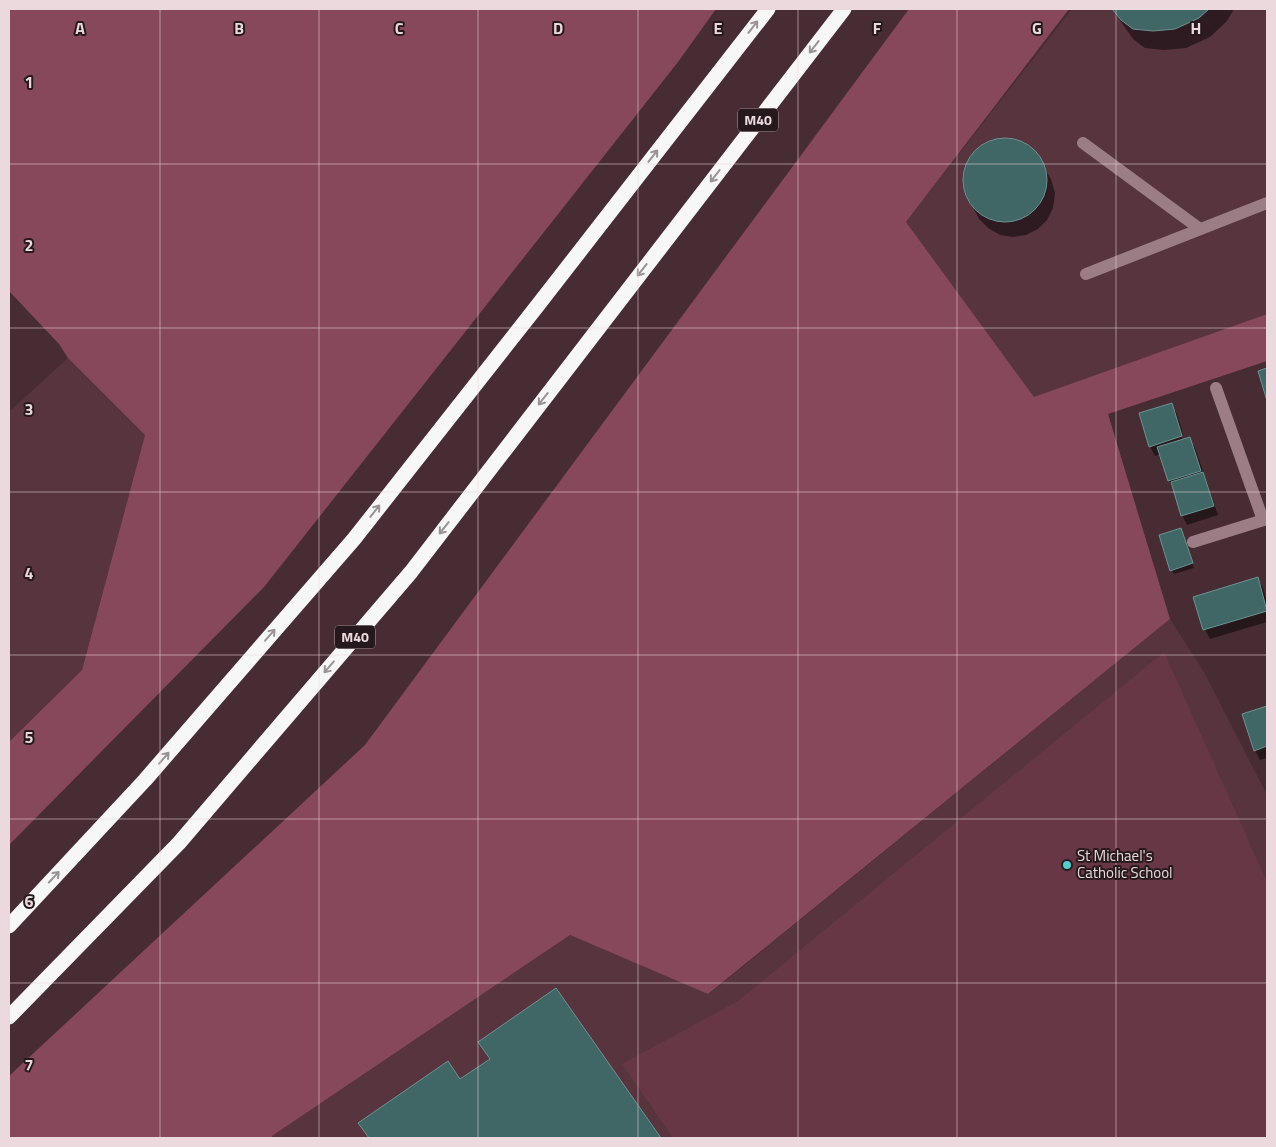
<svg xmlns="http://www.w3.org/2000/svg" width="1276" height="1147" viewBox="0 0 1276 1147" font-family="'Titillium Web',sans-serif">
<rect width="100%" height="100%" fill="#482c34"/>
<g fill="#57343e">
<path d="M 1072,9 L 1267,9 L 1267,314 L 1034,398 L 906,222 Z"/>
<path d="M 68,358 L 145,435 L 82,670 L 9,742 L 9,412 Z"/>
<path d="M 1170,619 L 1204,672 L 1267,795 L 1267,1138 L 273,1138 L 272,1136 L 570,935 L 709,994 Z"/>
</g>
<path fill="#673746" d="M 1164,652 L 1267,882 L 1267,1138 L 673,1138 L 622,1064 L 738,1001 Z"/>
<g fill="#88485c">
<path d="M 9,9 L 716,9 L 678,62 L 264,587 L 9,845 L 9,742 L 82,670 L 145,435 L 68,358 L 59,344 L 9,291 Z"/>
<path d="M 909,9 L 1069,9 L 906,222 L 1034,397 L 1267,314 L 1267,361 L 1108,414 L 1170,619 L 708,994 L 570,935 L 272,1136 L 273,1138 L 9,1138 L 9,1076 L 365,745 Z"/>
</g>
<g fill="#0007">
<path d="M 1112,9 L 1234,9 L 1227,21 L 1210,37 L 1186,48 L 1164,50 L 1145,48 L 1133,39 Z"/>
<path d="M 995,140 L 1009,140 L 1023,144 L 1035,152 L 1051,179 L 1055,193 L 1053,208 L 1047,220 L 1038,229 L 1026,235 L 1013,237 L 1000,235 L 988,228 L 979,219 L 965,192 L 964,178 L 966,166 L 973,154 L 983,145 Z"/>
<path d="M 1171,404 L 1177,414 L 1184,437 L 1180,430 L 1178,432 L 1183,440 L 1190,439 L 1195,448 L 1218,515 L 1187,525 L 1182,515 L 1174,490 L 1169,480 L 1161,454 L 1155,456 L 1150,446 Z"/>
<path d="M 1181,529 L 1194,568 L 1174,574 L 1172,570 Z"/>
<path d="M 1258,579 L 1263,588 L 1267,602 L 1267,622 L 1210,639 L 1205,629 Z"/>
<path d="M 1267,708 L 1267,758 L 1260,760 L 1255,750 L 1244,715 Z"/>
<path d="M 556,989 L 659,1138 L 369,1138 L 360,1123 L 460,1080 L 490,1060 L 480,1042 Z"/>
</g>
<g fill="#406666" stroke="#6c9393">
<path d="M 1112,9 L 1209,9 L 1199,18 L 1175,29 L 1153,31 L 1133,29 L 1121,20 Z"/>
<circle cx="1005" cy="180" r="42"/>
<path d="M 1267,368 L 1267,401 L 1258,371 Z"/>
<path d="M 1172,403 L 1182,436 L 1149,447 L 1139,413 Z"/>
<path d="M 1190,437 L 1201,471 L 1168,481 L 1157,447 Z"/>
<path d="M 1203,472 L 1214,506 L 1181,516 L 1171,482 Z"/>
<path d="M 1181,528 L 1193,563 L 1170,571 L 1159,535 Z"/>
<path d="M 1258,577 L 1267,611 L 1203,630 L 1193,597 Z"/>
<path d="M 1267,706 L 1267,746 L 1254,751 L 1242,714 Z"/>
<path d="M 556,988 L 661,1138 L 369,1138 L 358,1123 L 448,1061 L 460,1079 L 490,1059 L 478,1042 Z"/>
</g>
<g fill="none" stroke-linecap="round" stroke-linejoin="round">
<g stroke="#9c7d85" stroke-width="12">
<path d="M 1083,143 L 1200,229"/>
<path d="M 1086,274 L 1267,203"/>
<path d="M 1216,388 L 1263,520"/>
<path d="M 1193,542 L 1267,519"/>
</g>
<g stroke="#f7f7f7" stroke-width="15">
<path d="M 9,926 L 145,780 L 354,539 L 538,305 L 768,9"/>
<path d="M 9,1017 L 179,843 L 411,572 L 844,9"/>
</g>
</g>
<defs><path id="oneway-shaft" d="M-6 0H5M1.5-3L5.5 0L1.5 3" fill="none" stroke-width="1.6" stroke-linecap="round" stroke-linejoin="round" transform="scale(1.25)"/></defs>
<g stroke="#999395">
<use href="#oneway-shaft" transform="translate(753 27) rotate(-52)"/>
<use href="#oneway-shaft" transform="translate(814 47) rotate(128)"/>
<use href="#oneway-shaft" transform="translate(653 156) rotate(-52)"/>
<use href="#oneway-shaft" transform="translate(715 176) rotate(128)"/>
<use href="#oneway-shaft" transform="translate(642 270) rotate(128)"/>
<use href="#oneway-shaft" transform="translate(543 399) rotate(128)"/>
<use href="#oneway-shaft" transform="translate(375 511) rotate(-52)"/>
<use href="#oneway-shaft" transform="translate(444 528) rotate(128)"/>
<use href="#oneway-shaft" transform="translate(270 635) rotate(-49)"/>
<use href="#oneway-shaft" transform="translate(329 667) rotate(131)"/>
<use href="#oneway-shaft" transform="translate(164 758) rotate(-49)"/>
<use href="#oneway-shaft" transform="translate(54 877) rotate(-47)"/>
</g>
<path fill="none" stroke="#ebd9dd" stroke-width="1" stroke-opacity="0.55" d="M 160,9 L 160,1138M 319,9 L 319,1138M 478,9 L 478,1138M 638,9 L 638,1138M 798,9 L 798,1138M 957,9 L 957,1138M 1116,9 L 1116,1138M 9,164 L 1267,164M 9,328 L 1267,328M 9,492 L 1267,492M 9,655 L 1267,655M 9,819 L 1267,819M 9,983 L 1267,983"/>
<circle fill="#52cdce" stroke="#26191d" stroke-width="2" cx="1067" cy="865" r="5"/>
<g text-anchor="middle" stroke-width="4" stroke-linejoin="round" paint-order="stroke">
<g fill="#26191d" stroke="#b09fa3" stroke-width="1">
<rect x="738" y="108.5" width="40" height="23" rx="4"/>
<rect x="335" y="625.5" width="40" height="23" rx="4"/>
</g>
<g font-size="14" font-weight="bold" fill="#ebd9dd">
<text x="758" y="125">M40</text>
<text x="355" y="642">M40</text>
</g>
<g font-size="15" fill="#ebd9dd" stroke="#26191d" text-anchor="start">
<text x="1077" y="861">St Michael's<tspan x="1077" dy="17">Catholic School</tspan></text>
</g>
</g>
<g font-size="16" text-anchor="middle" font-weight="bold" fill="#ebd9dd" stroke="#26191d" stroke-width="4" stroke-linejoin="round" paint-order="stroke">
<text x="80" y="34">A</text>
<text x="239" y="34">B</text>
<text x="399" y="34">C</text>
<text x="558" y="34">D</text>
<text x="718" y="34">E</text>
<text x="877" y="34">F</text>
<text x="1037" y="34">G</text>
<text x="1196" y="34">H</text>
<text x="29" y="88">1</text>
<text x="29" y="251">2</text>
<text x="29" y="415">3</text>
<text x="29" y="579">4</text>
<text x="29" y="743">5</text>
<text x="29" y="907">6</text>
<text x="29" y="1071">7</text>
</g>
<rect width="1276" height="1147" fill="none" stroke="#ebd9dd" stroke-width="20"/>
</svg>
